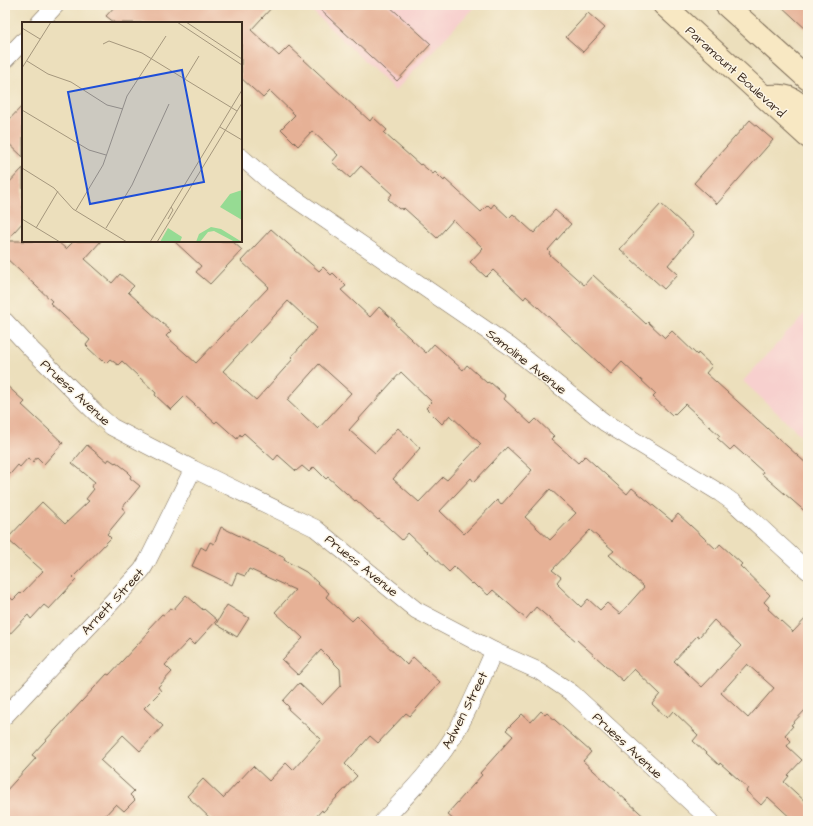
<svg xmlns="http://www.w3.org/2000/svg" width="813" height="826" viewBox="0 0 813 826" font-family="'Architects Daughter',sans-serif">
<rect width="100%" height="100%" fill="#fcf5e5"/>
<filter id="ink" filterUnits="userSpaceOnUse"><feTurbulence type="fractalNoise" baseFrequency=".025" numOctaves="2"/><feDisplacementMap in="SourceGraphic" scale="8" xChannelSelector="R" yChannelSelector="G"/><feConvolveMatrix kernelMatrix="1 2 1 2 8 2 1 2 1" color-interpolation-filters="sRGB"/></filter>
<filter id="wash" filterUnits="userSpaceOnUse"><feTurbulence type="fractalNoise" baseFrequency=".012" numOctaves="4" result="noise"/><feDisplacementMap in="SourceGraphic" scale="16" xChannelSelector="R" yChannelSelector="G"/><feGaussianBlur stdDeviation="0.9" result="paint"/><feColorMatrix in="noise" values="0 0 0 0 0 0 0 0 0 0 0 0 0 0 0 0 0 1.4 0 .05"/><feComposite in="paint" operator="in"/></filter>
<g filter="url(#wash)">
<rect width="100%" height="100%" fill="#ecdfbc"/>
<g fill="#f7d0ce">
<path d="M 306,5 L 476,5 L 395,91 Z"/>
<path d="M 808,310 L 808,442 L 743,381 Z"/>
</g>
<g id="blocks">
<g fill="#e6b196" fill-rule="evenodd">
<path d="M 116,5 L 274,5 L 251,30 L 279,56 L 289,46 L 370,121 L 373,117 L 387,130 L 384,133 L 420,165 L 421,164 L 433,174 L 435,172 L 444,181 L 445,179 L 481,212 L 488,205 L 491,208 L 494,204 L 509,218 L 513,214 L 534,233 L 555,210 L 571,224 L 548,250 L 550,252 L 549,254 L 584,285 L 593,275 L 646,324 L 648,322 L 665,338 L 672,331 L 697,355 L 698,353 L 712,366 L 706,373 L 808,465 L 808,514 L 762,474 L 763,472 L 734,446 L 730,450 L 717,438 L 720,436 L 685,404 L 675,414 L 674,413 L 672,415 L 653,397 L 656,394 L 622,362 L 611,374 L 526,296 L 524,299 L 493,270 L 486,277 L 470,262 L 483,248 L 453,220 L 437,238 L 404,208 L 402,210 L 401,208 L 399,209 L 388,199 L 392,194 L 361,166 L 350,178 L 332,162 L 338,155 L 312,131 L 298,146 L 281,129 L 295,115 L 270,91 L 263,98 L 241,78 L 241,23 L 115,23 L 106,16 Z"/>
<path d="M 315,5 L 388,5 L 431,44 L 397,81 Z"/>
<path d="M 780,5 L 808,5 L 808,31 Z"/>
<path d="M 588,13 L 605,28 L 583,52 L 566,37 Z"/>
<path d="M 23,105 L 23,157 L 5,140 L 5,124 Z"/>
<path d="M 750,120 L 773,140 L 717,204 L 694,183 Z"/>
<path d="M 23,168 L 23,222 L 6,241 L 57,241 L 66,249 L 74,241 L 101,241 L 85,259 L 112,283 L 120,274 L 134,286 L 128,292 L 171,331 L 166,336 L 196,363 L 269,287 L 241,261 L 271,229 L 319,271 L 323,267 L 331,275 L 333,273 L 346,286 L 341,290 L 370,317 L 379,307 L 396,322 L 395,324 L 426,353 L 434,344 L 463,370 L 467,365 L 487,383 L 488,382 L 491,384 L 491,383 L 506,396 L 504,399 L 531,424 L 536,419 L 554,436 L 551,439 L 578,463 L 585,456 L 627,494 L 632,488 L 672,521 L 678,514 L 716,549 L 720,544 L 742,564 L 740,566 L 770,595 L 764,602 L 769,607 L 768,609 L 793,632 L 808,616 L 808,707 L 791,725 L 793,726 L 785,735 L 791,741 L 787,746 L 802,760 L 788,775 L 789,776 L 784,782 L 808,804 L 808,821 L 794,821 L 768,797 L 761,805 L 746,791 L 748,788 L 720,763 L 719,765 L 693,741 L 698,735 L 673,711 L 667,718 L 652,704 L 660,694 L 634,669 L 623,681 L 577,640 L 576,641 L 536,607 L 526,619 L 493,590 L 488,595 L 479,587 L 478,588 L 473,583 L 472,584 L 454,567 L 449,572 L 408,533 L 402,540 L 379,519 L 378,520 L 356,500 L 355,501 L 328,477 L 326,479 L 314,467 L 309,472 L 302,466 L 296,471 L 278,455 L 274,460 L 244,433 L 241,436 L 240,434 L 237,439 L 217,421 L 215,423 L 185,396 L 171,410 L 155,395 L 156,393 L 122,361 L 118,365 L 110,359 L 106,363 L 103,360 L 102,361 L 87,347 L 88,347 L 86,345 L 90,340 L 50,303 L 52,301 L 5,257 L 5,187 ZM 288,301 L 317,328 L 291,357 L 293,359 L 256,400 L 223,371 ZM 319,364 L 351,393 L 318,429 L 287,400 ZM 401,372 L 432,402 L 426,408 L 442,424 L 450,415 L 481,444 L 447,480 L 443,477 L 419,502 L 393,479 L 420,448 L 398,428 L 375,453 L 349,430 ZM 507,447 L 532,470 L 501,505 L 497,500 L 464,534 L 440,511 L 471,478 L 474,482 ZM 550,489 L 576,513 L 550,540 L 525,517 ZM 590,530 L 614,551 L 609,555 L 644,587 L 620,614 L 607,603 L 600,610 L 588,599 L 581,607 L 558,585 L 559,584 L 557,582 L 561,577 L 552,570 ZM 714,620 L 741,646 L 702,687 L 674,661 L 697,636 L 699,637 ZM 747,664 L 774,688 L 748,718 L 721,693 Z"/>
<path d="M 661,204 L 694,234 L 668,265 L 678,274 L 664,289 L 620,249 Z"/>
<path d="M 174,241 L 232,241 L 242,250 L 210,284 L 196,272 L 201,266 Z"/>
<path d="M 5,384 L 25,402 L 22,405 L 63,443 L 44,464 L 37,457 L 33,462 L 28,458 L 20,467 L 18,465 L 5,480 Z"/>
<path d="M 87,445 L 107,462 L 109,459 L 115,463 L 116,462 L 129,472 L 128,473 L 131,476 L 130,478 L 140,486 L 122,508 L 126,511 L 107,534 L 111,538 L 73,577 L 76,580 L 49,609 L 44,605 L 31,619 L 28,615 L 5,639 L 5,593 L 13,600 L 20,593 L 21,594 L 43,571 L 7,539 L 42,502 L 65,524 L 89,501 L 86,499 L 94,489 L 91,487 L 95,482 L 72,463 Z"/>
<path d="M 221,527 L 285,558 L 284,560 L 306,572 L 329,593 L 326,597 L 352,621 L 357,616 L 407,665 L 413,657 L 440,682 L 410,716 L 406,713 L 378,743 L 370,736 L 345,764 L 357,776 L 323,812 L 322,810 L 312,821 L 213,821 L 187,796 L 203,779 L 223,798 L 253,766 L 269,781 L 286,763 L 293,770 L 321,739 L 288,709 L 289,707 L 283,701 L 299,683 L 322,705 L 341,685 L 340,669 L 321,650 L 298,675 L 282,660 L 303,638 L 275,612 L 295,590 L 249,569 L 245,576 L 237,573 L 232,585 L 192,566 L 201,547 L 206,550 L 210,542 L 214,544 Z"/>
<path d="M 186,595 L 203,610 L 204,609 L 217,620 L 194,645 L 189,640 L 165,665 L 172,672 L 158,687 L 161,691 L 144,708 L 163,726 L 140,751 L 123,735 L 100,760 L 134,791 L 130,795 L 135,800 L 124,811 L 116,804 L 100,821 L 5,821 L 5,792 L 36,758 L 32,755 L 107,674 L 109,675 L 150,631 L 148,629 L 162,614 L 164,615 L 170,608 L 173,610 Z"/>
<path d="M 227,605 L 249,618 L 237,637 L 216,624 Z"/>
<path d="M 541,711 L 545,715 L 547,713 L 591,752 L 583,761 L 649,821 L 455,821 L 447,814 L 482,775 L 480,773 L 513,736 L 506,730 L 522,714 L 531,722 Z"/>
</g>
</g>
</g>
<g filter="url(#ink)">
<use href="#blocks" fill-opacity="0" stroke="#796955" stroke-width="1"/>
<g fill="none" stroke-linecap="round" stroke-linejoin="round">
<g stroke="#796955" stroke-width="18">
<g id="minor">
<path d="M 39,23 L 56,5"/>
<path d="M 5,60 L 23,41"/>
<path d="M 241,157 L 269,181 L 511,347 L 604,422 L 720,493 L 734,503 L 808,571"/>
<path d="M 5,321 L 32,350 L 98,415 L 112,427 L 193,469 L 315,528 L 416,610 L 494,651 L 539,671 L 572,693 L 711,821"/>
<path d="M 5,716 L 142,570 L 148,560 L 193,469"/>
<path d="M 383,821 C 408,794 434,768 453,737 C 470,710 481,679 494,651"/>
</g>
</g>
<g stroke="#796955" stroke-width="24">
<g id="secondary">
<path d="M 664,5 L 808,137"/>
<path d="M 726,5 L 808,79"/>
<path d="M 764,96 C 789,95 789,95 808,112"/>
</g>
</g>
<use href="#minor" stroke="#fff" stroke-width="17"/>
<use href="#secondary" stroke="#f8e8c3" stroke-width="22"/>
</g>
</g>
<g text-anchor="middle" stroke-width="3" stroke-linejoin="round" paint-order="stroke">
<g font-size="13" fill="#3b2a1e" stroke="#fcf5e5">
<text transform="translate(736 71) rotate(42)" y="5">Paramount Boulevard</text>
<text transform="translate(527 361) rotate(38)" y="5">Samoline Avenue</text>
<text transform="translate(76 392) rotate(43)" y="5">Pruess Avenue</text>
<text transform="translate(362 565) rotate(39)" y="5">Pruess Avenue</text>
<text transform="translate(112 601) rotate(-47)" y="5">Arnett Street</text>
<text transform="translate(464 710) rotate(-63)" y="5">Adwen Street</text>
<text transform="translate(628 745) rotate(43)" y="5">Pruess Avenue</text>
</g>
</g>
<g transform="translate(22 22)">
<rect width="220" height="220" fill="#ecdfbc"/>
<path d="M 220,168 L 220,198 L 198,185 L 208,172 ZM 189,205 L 199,207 L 220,220 L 213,220 L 192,209 L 186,210 L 178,220 L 174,220 L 177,212 ZM 146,206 L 160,215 L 158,220 L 138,220 Z" fill="#96db93"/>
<path fill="none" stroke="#a5977d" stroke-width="1" d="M 155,0 L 220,43M 164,0 L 220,37M 0,6 L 18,17M 81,22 L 87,19 L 120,31 L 215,89M 5,39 L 26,52 L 49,60 L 85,83 L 101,87M 0,46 L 29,0M 163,57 L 177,34M 0,88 L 67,128 L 84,133M 198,105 L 220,118M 0,146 L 32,166 L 51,187 L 105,220M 54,188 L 81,143 L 105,74 L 144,14M 0,197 L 38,220M 146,197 L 151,188 L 149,185M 14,206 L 36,169M 84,206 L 110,163 L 147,82M 128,220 L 220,68M 135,220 L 220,81"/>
<path fill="#1d4ed8" fill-opacity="0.15" stroke="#1d4ed8" stroke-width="2" d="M 160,48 L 182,160 L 68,182 L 46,70 Z"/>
<rect width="220" height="220" fill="none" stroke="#3b2a1e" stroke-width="2"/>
</g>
<rect width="813" height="826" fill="none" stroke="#fcf5e5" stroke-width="20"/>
</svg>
